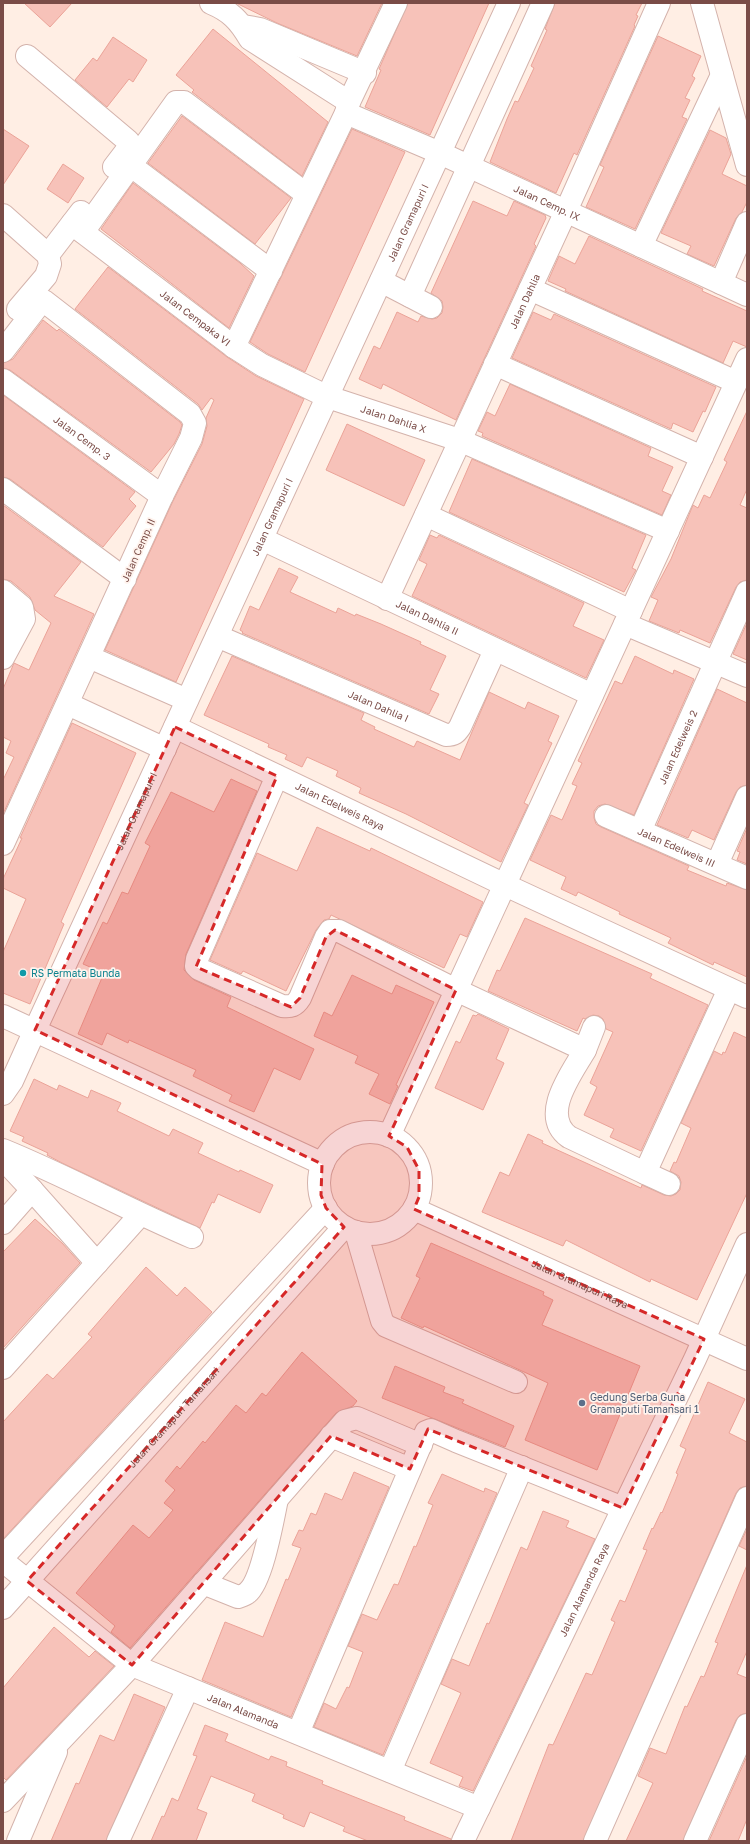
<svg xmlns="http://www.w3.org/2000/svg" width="750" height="1844" viewBox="0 0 750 1844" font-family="'Golos Text',sans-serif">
<rect width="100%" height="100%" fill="#ffeee4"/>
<g fill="#f7c2b9" stroke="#eba398">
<path d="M 24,3 L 72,3 L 50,27 Z"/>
<path d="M 236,3 L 382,3 L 357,56 L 277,23 Z"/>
<path d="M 408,3 L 489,3 L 430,135 L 365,107 L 381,70 L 379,69 Z"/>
<path d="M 555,3 L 642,3 L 636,15 L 638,16 L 634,25 L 635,26 L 577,155 L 574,153 L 556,193 L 490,162 L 507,119 L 515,101 L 518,102 L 534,68 L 531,66 L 547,30 L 545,29 Z"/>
<path d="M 213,29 L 328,122 L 302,176 L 192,92 L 194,90 L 176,75 Z"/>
<path d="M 658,36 L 701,56 L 692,76 L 695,78 L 685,98 L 690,100 L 682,117 L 687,119 L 635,229 L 586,207 L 604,167 L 600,165 Z"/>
<path d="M 113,37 L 147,60 L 133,82 L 129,79 L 107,107 L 75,80 L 93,58 L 97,61 Z"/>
<path d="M 182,116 L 291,198 L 255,244 L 148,163 Z"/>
<path d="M 3,129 L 29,146 L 3,185 Z"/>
<path d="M 352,129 L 405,152 L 305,372 L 268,354 L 250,342 Z"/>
<path d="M 710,130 L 726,138 L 731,154 L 722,174 L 747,186 L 747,202 L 742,212 L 736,218 L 714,266 L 687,254 L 691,246 L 661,233 Z"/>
<path d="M 63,164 L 84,178 L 68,203 L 47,189 Z"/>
<path d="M 133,183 L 240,263 L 254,276 L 229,328 L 101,229 Z"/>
<path d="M 473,201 L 507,216 L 514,201 L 545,215 L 546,218 L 534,244 L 536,246 L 456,420 L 383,384 L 381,389 L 359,379 L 374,346 L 380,349 L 397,312 L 418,322 L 421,316 L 432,319 L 437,318 L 442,313 L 443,307 L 442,301 L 431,293 Z"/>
<path d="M 589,236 L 703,289 L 702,291 L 747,311 L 747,347 L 733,341 L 723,363 L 565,291 L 566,289 L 548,281 L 559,256 L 575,264 Z"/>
<path d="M 108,267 L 227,357 L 256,376 L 304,399 L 176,682 L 105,650 L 173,501 L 202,444 L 207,426 L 206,418 L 214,400 L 211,398 L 202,410 L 198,404 L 75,309 Z"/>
<path d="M 533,312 L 551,320 L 554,314 L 716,387 L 705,412 L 703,411 L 693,432 L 673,423 L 671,429 L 512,358 Z"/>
<path d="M 43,320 L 57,331 L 59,329 L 180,422 L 182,425 L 179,434 L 174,444 L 151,472 L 10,370 L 3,368 L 3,363 L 13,359 Z"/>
<path d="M 510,384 L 651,448 L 648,456 L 673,467 L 662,491 L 671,495 L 662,515 L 482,436 L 483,433 L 478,431 L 487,412 L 495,416 Z"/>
<path d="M 3,395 L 135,492 L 129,499 L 136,506 L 103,547 L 10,479 L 3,477 Z"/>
<path d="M 747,411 L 747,489 L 740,505 L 747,508 L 747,580 L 740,582 L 736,587 L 710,643 L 680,630 L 679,633 L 649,621 L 658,600 L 651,597 L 671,559 L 693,505 L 698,508 L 704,495 L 710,498 L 727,462 L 724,460 Z"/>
<path d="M 347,424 L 425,460 L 404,506 L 326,470 Z"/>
<path d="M 472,459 L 646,535 L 632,568 L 636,570 L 624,592 L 449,512 Z"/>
<path d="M 3,505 L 81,562 L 54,596 L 94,614 L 3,814 L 3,780 L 14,757 L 6,753 L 11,741 L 3,737 L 3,689 L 14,663 L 29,670 L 51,623 L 35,610 L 30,597 L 11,581 L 3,579 Z"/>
<path d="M 430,535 L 437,538 L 439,535 L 584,603 L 573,626 L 604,640 L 586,678 L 412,596 L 427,564 L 419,560 Z"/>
<path d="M 279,568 L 298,577 L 290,592 L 336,613 L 338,608 L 355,616 L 356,614 L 381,624 L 421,642 L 420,644 L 446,656 L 430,690 L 439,694 L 429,714 L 242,633 L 243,632 L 240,630 L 250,606 L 259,610 Z"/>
<path d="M 747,623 L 747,660 L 733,654 Z"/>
<path d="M 232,656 L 364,713 L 361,720 L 375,727 L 374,729 L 414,747 L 417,741 L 460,760 L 489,692 L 525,709 L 528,702 L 559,716 L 548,741 L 552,743 L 524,803 L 528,805 L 501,862 L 406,814 L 359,793 L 361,788 L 336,776 L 338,771 L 307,757 L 302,767 L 285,759 L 287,755 L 268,747 L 269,744 L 204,715 Z"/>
<path d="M 635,656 L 673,674 L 674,670 L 694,679 L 634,815 L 605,804 L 598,806 L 594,811 L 594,818 L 596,824 L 601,827 L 689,866 L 687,870 L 726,886 L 727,883 L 747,890 L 747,977 L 714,962 L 713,965 L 668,943 L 671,938 L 619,914 L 620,912 L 578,892 L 576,896 L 561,889 L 566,877 L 530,860 L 551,815 L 562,820 L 577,786 L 572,784 L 582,763 L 578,761 L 615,681 L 622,684 Z"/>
<path d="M 717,689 L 747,703 L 747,785 L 740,787 L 736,792 L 714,840 L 692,830 L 688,838 L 657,825 Z"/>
<path d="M 72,723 L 136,753 L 61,922 L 64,924 L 30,1004 L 3,993 L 3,952 L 26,899 L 3,888 L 3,879 L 22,838 L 20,838 Z"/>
<path d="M 231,779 L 257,791 L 186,954 L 184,970 L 194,980 L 231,997 L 227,1007 L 314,1049 L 300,1080 L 274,1068 L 254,1112 L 229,1101 L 232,1095 L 193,1076 L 196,1070 L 129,1040 L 128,1043 L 107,1033 L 102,1045 L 78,1034 L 104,973 L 83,964 L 103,922 L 107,924 L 122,892 L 128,894 L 150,846 L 145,843 L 171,792 L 214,812 Z"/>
<path d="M 317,827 L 370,851 L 371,848 L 483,902 L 467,937 L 460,934 L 444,968 L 331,915 L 329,919 L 324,920 L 316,930 L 286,991 L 243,971 L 241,974 L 210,960 L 257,853 L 297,871 Z"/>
<path d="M 747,828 L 747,864 L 737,860 L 740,852 L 737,851 Z"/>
<path d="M 525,918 L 652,974 L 650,978 L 708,1005 L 641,1151 L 610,1137 L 614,1129 L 584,1115 L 597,1087 L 590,1083 L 613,1032 L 606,1029 L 603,1019 L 599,1016 L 593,1015 L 585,1019 L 583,1018 L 577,1031 L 488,991 L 497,970 L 500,971 Z"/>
<path d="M 352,975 L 392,994 L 396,985 L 434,1002 L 396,1085 L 398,1086 L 390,1104 L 369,1094 L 379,1074 L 355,1063 L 358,1056 L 314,1036 L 324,1012 L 332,1016 Z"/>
<path d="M 478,1014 L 509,1029 L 496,1059 L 504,1063 L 483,1110 L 435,1088 L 456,1041 L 460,1043 L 473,1015 L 476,1016 Z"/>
<path d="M 734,1032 L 747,1038 L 747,1193 L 697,1300 L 651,1279 L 650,1282 L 566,1240 L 563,1246 L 482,1212 L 500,1172 L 509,1176 L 528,1134 L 543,1141 L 542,1143 L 641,1188 L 642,1185 L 664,1195 L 671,1196 L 676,1194 L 680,1190 L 681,1182 L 679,1176 L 670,1171 L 674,1162 L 676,1163 L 691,1128 L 681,1123 L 714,1051 L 722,1055 L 723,1052 L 725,1053 Z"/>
<path d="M 34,1079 L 57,1090 L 59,1085 L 88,1098 L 91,1090 L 121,1103 L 117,1111 L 144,1124 L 169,1136 L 173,1129 L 203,1143 L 198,1153 L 239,1172 L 240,1170 L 273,1185 L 260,1213 L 218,1194 L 214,1203 L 212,1202 L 200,1228 L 62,1163 L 47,1155 L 48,1153 L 22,1141 L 24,1137 L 10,1131 Z"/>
<path d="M 35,1219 L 62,1243 L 80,1263 L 3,1348 L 3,1252 Z"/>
<path d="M 431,1243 L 544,1292 L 543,1295 L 553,1300 L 542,1325 L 640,1366 L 597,1470 L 525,1440 L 548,1383 L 424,1326 L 423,1328 L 401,1318 L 420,1278 L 416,1276 Z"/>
<path d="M 146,1267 L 177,1296 L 185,1287 L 212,1312 L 3,1539 L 3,1422 L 47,1374 L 53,1379 L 92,1337 L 88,1334 Z"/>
<path d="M 302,1352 L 357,1401 L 353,1406 L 336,1413 L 130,1648 L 111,1632 L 115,1626 L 76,1593 L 133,1525 L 149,1538 L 173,1510 L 164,1503 L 175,1490 L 165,1481 L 177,1466 L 180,1469 L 203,1441 L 205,1443 L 236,1405 L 246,1413 L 262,1393 L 266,1396 Z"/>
<path d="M 395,1366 L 445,1387 L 443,1392 L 464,1400 L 462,1403 L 514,1426 L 505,1447 L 382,1398 Z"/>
<path d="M 708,1382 L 745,1399 L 729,1433 L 747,1442 L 747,1486 L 740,1488 L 736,1493 L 583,1841 L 511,1841 L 549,1744 L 553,1745 L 586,1673 L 592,1675 L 615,1622 L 611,1620 L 620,1600 L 625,1602 L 647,1550 L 643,1549 L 652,1528 L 653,1529 L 661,1512 L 662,1513 L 675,1482 L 678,1474 L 676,1473 L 686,1449 L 680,1446 Z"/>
<path d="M 354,1472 L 389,1487 L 291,1717 L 202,1680 L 225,1622 L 263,1637 L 286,1579 L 288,1580 L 301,1548 L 292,1545 L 299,1530 L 303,1531 L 311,1513 L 316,1515 L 325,1493 L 342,1500 Z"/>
<path d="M 442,1474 L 484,1492 L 485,1488 L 497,1493 L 383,1755 L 314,1727 L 324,1703 L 336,1709 L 347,1687 L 349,1688 L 363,1652 L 348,1646 L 362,1614 L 377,1620 L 394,1584 L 398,1585 L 414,1546 L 416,1547 L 433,1505 L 428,1503 Z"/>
<path d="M 543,1511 L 569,1521 L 566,1527 L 595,1539 L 473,1791 L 459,1786 L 463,1777 L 430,1763 L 461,1693 L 441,1684 L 452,1659 L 469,1666 L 487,1623 L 489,1624 L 521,1547 L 527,1550 Z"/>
<path d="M 747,1529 L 747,1550 L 739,1546 Z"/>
<path d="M 747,1565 L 747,1651 L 737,1674 L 747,1678 L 747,1713 L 740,1715 L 736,1720 L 683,1841 L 626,1841 L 653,1783 L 638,1776 L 650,1748 L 666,1754 L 685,1706 L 687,1707 L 701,1676 L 704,1677 L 718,1643 L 715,1642 Z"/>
<path d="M 54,1627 L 89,1657 L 95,1651 L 114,1666 L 6,1780 L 3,1777 L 3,1688 Z"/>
<path d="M 134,1694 L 165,1707 L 106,1841 L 51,1841 L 76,1783 L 79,1784 L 100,1735 L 114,1741 Z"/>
<path d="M 205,1725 L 228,1734 L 225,1741 L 269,1760 L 271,1756 L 287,1762 L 286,1766 L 323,1781 L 322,1784 L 405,1817 L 404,1820 L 451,1839 L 451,1841 L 368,1841 L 343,1831 L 345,1827 L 310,1812 L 304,1827 L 283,1818 L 284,1815 L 252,1801 L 255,1794 L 211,1776 L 197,1809 L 207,1813 L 196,1841 L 151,1841 L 162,1816 L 164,1817 L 172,1798 L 178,1801 L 197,1756 L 193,1755 Z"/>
<path d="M 747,1756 L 747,1819 L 738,1841 L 709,1841 Z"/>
</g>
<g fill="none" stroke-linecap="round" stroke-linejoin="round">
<g stroke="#d4b3ac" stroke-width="24">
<g id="minor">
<path d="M 211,3 C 230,11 239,20 250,39 L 349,102"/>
<path d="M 702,3 L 747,165"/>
<path d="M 243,26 L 260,29 L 365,73"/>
<path d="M 27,56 L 128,141 L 127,150 L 114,167"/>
<path id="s1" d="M 346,113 L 440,153 L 747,295"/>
<path d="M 130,165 L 271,271"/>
<path d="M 3,215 L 48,255 L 50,264 L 46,276 L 18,309"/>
<path id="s2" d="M 72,224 L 234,347 L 262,365 L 328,397 L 459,440 L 668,531"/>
<path d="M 83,232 L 176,102 L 184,102 L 306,194"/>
<path d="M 641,246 L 722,75"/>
<path d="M 48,255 L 81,212"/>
<path d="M 381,281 L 431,307"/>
<path d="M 721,283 L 747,223"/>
<path d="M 530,289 L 736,382"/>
<path d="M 410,296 L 543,3"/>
<path d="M 234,347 L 346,113 L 349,102 L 396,3"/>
<path d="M 3,351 L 41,302 L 44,301 L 190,414 L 195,423 L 191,438 L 162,496 L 3,844"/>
<path d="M 495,364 L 702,457"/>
<path id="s3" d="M 3,380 L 162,496"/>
<path d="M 3,489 L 125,579"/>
<path d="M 426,515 L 631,611"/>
<path id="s4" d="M 262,539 L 592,695"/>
<path d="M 3,591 L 22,607 L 24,619 L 3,658"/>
<path id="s5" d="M 387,599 L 566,211 L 659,3"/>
<path d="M 3,615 C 8,622 6,628 3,636"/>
<path d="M 625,624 L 747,676"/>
<path id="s6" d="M 217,636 L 446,735 C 454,735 456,733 460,727 L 495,650"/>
<path d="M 89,657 L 187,700"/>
<path d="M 68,704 L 165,749"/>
<path id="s7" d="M 175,727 L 505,885 L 747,997"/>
<path d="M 277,776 L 197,959 L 196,966 L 199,969 L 282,1006 C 291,1007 295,1006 300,998 L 326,937 L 330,931 L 339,931 L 456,990 L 585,1050 C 572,1073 539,1115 569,1137 L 645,1173 L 729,989"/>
<path id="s8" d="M 606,816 L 747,878"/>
<path id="s9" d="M 640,831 L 747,592"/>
<path d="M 717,864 L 747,797"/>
<path d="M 3,1016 L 323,1164"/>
<path d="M 585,1050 L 594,1027"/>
<path id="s10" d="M 3,1094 L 12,1081 L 35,1030 L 509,3"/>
<circle cx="370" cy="1183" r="51"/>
<path d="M 389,1136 L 747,359"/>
<path d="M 3,1150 C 67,1176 128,1210 192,1237"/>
<path d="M 3,1159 L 32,1190 L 97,1263"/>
<path d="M 645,1173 L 669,1184"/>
<path id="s11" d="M 414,1209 L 747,1359"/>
<path d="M 3,1223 L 32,1190"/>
<path d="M 356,1232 L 382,1321 L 386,1326 L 516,1382"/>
<path d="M 3,1368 L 140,1215"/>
<path d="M 331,1436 L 410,1469"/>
<path d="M 3,1557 L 326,1208"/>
<path id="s12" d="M 3,1561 L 132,1665 L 479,1808"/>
<path d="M 203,1583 L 238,1597 C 241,1596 245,1595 247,1593 C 262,1582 273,1518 277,1499"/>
<path id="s13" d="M 3,1608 L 344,1227"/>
<path d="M 298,1733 L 426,1432 L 431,1430 L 456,1441 L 623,1508"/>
<path d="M 390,1771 L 522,1467"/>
<path d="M 3,1801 L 132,1665 L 345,1421 L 357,1418 L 421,1445"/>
<path d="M 18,1841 L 56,1752"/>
<path d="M 118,1841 L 188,1688"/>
<path id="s14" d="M 463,1841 L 695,1359 L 747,1244"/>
<path d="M 595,1841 L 747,1498"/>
<path d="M 695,1841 L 747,1725"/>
</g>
</g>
<use href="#minor" stroke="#fff" stroke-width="22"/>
</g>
<path fill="#d62828" fill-opacity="0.2" stroke="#d62828" stroke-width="3" stroke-dasharray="8 5" stroke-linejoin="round" d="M 175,727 L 277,776 L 196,967 L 291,1007 L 300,998 L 326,937 L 335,930 L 456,990 L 389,1136 L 407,1147 L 419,1170 L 419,1197 L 414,1209 L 704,1339 L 623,1508 L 428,1429 L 410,1469 L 331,1436 L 132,1665 L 27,1581 L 344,1227 L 326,1208 L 321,1195 L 322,1164 L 35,1030 Z"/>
<circle fill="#0f9aa8" stroke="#fff3ed" stroke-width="1.5" cx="23" cy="973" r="4"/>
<circle fill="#5c6f8a" stroke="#fff3ed" stroke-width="1.5" cx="582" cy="1403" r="4"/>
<g text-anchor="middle" stroke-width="3.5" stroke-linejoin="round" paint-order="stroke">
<g font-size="10" fill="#7a4c47" stroke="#fff3ed">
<text dy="4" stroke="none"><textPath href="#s1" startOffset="220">Jalan Cemp. IX</textPath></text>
<text dy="4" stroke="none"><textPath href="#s10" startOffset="961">Jalan Gramapuri I</textPath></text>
<text dy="4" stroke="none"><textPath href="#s5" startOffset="328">Jalan Dahlia</textPath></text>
<text dy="4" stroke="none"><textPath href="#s2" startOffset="155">Jalan Cempaka VI</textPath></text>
<text dy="4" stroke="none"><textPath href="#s2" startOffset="379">Jalan Dahlia X</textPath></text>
<text dy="4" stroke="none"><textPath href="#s3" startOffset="98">Jalan Cemp. 3</textPath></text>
<text dy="4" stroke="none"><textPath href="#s10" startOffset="637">Jalan Gramapuri I</textPath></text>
<text transform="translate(138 550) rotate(-66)" y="4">Jalan Cemp. II</text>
<text dy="4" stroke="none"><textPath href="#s4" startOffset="183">Jalan Dahlia II</textPath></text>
<text dy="4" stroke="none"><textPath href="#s6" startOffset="176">Jalan Dahlia I</textPath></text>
<text dy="4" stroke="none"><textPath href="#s9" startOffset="92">Jalan Edelweis 2</textPath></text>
<text dy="4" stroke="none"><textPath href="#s7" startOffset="183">Jalan Edelweis Raya</textPath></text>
<text dy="4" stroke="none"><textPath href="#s10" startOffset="313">Jalan Gramapuri I</textPath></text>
<text dy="4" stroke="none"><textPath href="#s8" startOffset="77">Jalan Edelweis III</textPath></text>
<text dy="4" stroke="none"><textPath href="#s11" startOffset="182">Jalan Gramapuri Raya</textPath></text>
<text dy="4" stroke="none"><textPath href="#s13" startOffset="256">Jalan Gramapuri Tamansari</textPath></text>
<text dy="4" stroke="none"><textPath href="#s14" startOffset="279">Jalan Alamanda Raya</textPath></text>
<text dy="4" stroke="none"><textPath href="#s12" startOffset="286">Jalan Alamanda</textPath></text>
</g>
<g font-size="10" fill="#0d838f" stroke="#fff3ed" text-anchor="start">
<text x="31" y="977">RS Permata Bunda</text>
</g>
<g font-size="10" fill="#4e5e75" stroke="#fff3ed" text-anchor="start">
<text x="590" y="1401">Gedung Serba Guna<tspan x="590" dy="12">Gramaputi Tamansari 1</tspan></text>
</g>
</g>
<rect width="750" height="1844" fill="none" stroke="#7a4c47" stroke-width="8"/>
</svg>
